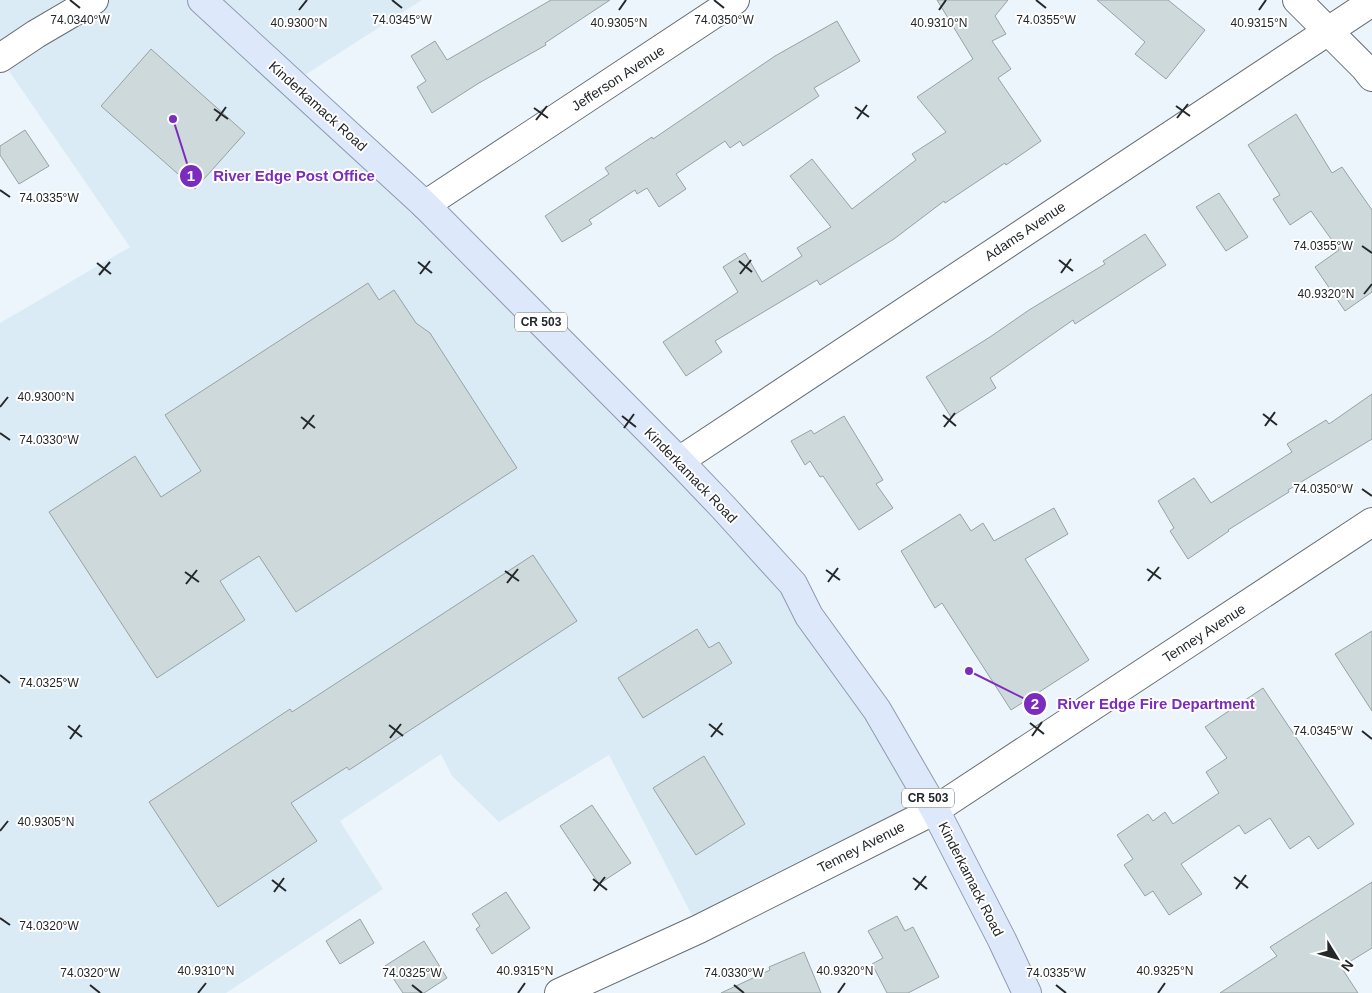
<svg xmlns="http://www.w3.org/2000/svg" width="1372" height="993" viewBox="0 0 1372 993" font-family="Helvetica,sans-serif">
<rect width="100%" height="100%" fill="#ecf5fb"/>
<path fill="#dbebf6" d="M 0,0 L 422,0 L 294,82 L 723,507 L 935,810 L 699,929 L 609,755 L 499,822 L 452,776 L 441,754 L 340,821 L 383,889 L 226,993 L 0,993 L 0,323 L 130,247 L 0,58 Z"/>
<g fill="#cdd9db" stroke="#97a2a4">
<path d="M 551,0 L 610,0 L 545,43 L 546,45 L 479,83 L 432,113 L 417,87 L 426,81 L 411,56 L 435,41 L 447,60 Z"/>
<path d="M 937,0 L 1008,0 L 995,16 L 1006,34 L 992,41 L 1011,69 L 998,78 L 1041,141 L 1006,165 L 1005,163 L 945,203 L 944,201 L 894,239 L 820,285 L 817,280 L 715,341 L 722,352 L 686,376 L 663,342 L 738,292 L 723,267 L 745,253 L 762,282 L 802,256 L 797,248 L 831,227 L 790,176 L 812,159 L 852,209 L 916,160 L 912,154 L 946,132 L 917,97 L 973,59 Z"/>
<path d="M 1097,0 L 1168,0 L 1205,30 L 1166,79 L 1135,54 L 1145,42 Z"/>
<path d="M 837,21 L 860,61 L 814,88 L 819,96 L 743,146 L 740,141 L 730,148 L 725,141 L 676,174 L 686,189 L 659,207 L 647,188 L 637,194 L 635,190 L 589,220 L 592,224 L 562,242 L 545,216 L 609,174 L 605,168 L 652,137 L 653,139 L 775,56 Z"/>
<path d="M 151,49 L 245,133 L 195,189 L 101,106 Z"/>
<path d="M 1296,114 L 1332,173 L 1342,167 L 1372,210 L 1372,292 L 1345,311 L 1315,267 L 1339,250 L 1311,211 L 1290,225 L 1273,199 L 1280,195 L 1248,145 Z"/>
<path d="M 25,130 L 49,166 L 19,184 L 0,155 L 0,146 Z"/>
<path d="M 1219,193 L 1248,237 L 1226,251 L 1196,207 Z"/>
<path d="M 1145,234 L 1166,265 L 1075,324 L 1073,320 L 990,378 L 996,388 L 951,417 L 926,377 L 990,337 L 1029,310 L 1105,264 L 1103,261 Z"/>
<path d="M 368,283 L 379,300 L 394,290 L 416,323 L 430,333 L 517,468 L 296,612 L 259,556 L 220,581 L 245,620 L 157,678 L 49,512 L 135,456 L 161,497 L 201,471 L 165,415 Z"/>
<path d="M 1372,394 L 1372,439 L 1288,490 L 1289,492 L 1228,530 L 1229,531 L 1188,559 L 1170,531 L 1174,528 L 1158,501 L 1194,478 L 1211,503 L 1292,452 L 1287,444 L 1326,420 L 1329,424 Z"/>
<path d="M 844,416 L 883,480 L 876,484 L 893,508 L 859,530 L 823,476 L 820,477 L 810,461 L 805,465 L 791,441 L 811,430 L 814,434 Z"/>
<path d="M 1054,508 L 1068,534 L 1025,559 L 1089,660 L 1011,710 L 942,603 L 935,608 L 901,551 L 960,514 L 971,531 L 983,523 L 994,541 Z"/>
<path d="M 533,555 L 577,621 L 349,770 L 347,767 L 291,803 L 317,841 L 218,907 L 149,802 L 290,709 L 292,712 Z"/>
<path d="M 697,629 L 709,648 L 719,642 L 732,663 L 643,718 L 618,678 Z"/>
<path d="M 1372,631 L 1372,711 L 1335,654 Z"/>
<path d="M 1263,688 L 1354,824 L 1318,849 L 1309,836 L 1290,849 L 1270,818 L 1245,834 L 1239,825 L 1181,864 L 1202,894 L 1169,915 L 1153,891 L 1145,896 L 1124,865 L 1133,859 L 1117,835 L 1148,814 L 1153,821 L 1165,812 L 1173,824 L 1219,793 L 1206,772 L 1227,758 L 1205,727 Z"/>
<path d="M 704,756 L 745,824 L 696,855 L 653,788 Z"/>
<path d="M 592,805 L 631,863 L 599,884 L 560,826 Z"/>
<path d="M 1372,882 L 1372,948 L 1341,967 L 1358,993 L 1220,993 L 1277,956 L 1270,947 Z"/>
<path d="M 506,892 L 530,928 L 492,954 L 476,929 L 480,926 L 472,914 Z"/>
<path d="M 897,916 L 905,931 L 913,927 L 939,977 L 908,993 L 887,993 L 872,964 L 883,958 L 868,931 Z"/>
<path d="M 360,919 L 374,943 L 340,964 L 326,941 Z"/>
<path d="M 424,941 L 447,978 L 424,993 L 403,993 L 385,966 Z"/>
<path d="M 804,952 L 821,993 L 721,993 L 770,970 L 769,967 Z"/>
</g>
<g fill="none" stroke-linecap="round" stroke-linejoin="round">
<g stroke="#666e73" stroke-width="30">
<g id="street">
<path d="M 1297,0 L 1364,67 L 1372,77"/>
<path d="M 0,58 L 36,34 L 94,0"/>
<path d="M 425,205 L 735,0"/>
<path d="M 679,461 L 1372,2"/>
<path d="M 559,993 L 699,929 L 935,810 L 1372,522"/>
</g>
</g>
<g stroke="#8e9aaf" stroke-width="30">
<path id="primary" d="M 202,0 L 425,205 L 679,461 L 723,507 L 793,584 L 809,616 L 877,710 L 935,810 L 1002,940 L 1027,993"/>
</g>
<use href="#street" stroke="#fff" stroke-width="28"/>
<use href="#primary" stroke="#dde8fa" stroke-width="28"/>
</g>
<path fill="none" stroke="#24282a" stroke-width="2" d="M 70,0 L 80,8M 392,0 L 402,8M 714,0 L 724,8M 1036,0 L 1046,8M 299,10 L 307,0M 619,10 L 626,0M 939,10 L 946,0M 1259,10 L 1266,0M 1176,106 L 1190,116M 855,107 L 869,117M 534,108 L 548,118M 214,109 L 228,119M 1177,118 L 1188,104M 857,119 L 867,105M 536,120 L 547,106M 216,121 L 226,107M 0,190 L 10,197M 1362,246 L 1372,253M 1059,260 L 1073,271M 739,261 L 752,272M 418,262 L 432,273M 97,263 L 111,274M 1061,273 L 1071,259M 420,274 L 430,261M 740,274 L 751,260M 99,275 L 110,262M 1364,294 L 1372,284M 0,407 L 8,397M 1263,414 L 1277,425M 943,415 L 956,426M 622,416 L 636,427M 301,417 L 315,428M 1265,426 L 1275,412M 944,427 L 955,413M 624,428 L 634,414M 303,429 L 314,415M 0,433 L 10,440M 1362,489 L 1372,496M 1147,569 L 1161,579M 826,570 L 840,580M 505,571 L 519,581M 185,572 L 199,582M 1148,581 L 1159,567M 828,582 L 838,568M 507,583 L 518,569M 186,584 L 197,570M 0,675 L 10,683M 1030,723 L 1044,734M 709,724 L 723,735M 389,725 L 403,736M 68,726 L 82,737M 1362,731 L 1372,739M 1032,736 L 1042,722M 711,737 L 722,723M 390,738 L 401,724M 70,739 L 80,725M 0,831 L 8,821M 1234,877 L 1248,888M 913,878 L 927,889M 593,879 L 607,890M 272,880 L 286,891M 1236,889 L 1246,875M 915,890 L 926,876M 594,891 L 605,877M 274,892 L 284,878M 0,918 L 10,925M 90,985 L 100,993M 412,985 L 422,993M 734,985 L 744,993M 1056,985 L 1066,993M 198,993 L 206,983M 518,993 L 525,983M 838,993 L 845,983M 1158,993 L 1165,983"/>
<g text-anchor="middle" stroke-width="4" stroke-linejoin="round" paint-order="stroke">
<g fill="#fff" stroke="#66686a" stroke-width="1">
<rect x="515" y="312.5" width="52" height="19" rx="4"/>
<rect x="902" y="788.5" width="52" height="19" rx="4"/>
</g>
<g font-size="12" font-weight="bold" fill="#24282a">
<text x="541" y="326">CR 503</text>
<text x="928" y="802">CR 503</text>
</g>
<g font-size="14" fill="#24282a" stroke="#fff">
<text transform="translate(618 78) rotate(-33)" y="5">Jefferson Avenue</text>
<text transform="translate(318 106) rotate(42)" y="5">Kinderkamack Road</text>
<text transform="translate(1025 231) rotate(-34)" y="5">Adams Avenue</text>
<text transform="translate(691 475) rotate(46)" y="5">Kinderkamack Road</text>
<text transform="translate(1204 633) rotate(-33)" y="5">Tenney Avenue</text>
<text transform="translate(861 847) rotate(-27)" y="5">Tenney Avenue</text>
<text transform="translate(971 879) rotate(63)" y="5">Kinderkamack Road</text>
</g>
</g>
<g font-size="12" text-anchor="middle" fill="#24282a" stroke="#fff" stroke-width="4" stroke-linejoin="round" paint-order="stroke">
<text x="80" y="24">74.0340°W</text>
<text x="402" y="24">74.0345°W</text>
<text x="724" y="24">74.0350°W</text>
<text x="1046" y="24">74.0355°W</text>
<text x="299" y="27">40.9300°N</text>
<text x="619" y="27">40.9305°N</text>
<text x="939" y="27">40.9310°N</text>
<text x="1259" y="27">40.9315°N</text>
<text x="49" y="202">74.0335°W</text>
<text x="1323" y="250">74.0355°W</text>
<text x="1326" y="298">40.9320°N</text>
<text x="46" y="401">40.9300°N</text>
<text x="49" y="444">74.0330°W</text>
<text x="1323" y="493">74.0350°W</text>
<text x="49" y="687">74.0325°W</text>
<text x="1323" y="735">74.0345°W</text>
<text x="46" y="826">40.9305°N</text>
<text x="49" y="930">74.0320°W</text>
<text x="206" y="975">40.9310°N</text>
<text x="525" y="975">40.9315°N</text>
<text x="845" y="975">40.9320°N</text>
<text x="1165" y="975">40.9325°N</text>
<text x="90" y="977">74.0320°W</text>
<text x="412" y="977">74.0325°W</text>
<text x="734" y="977">74.0330°W</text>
<text x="1056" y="977">74.0335°W</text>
</g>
<path fill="none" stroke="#7b2cbf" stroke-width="2" d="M173 119L191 176M969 671L1035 704"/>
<g fill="#7b2cbf" stroke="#fff" stroke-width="2">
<circle cx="173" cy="119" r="5"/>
<circle cx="969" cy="671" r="5"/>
<circle cx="191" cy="176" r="12"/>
<circle cx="1035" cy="704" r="12"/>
</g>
<g font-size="15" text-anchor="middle" font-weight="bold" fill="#fff">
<text x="191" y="181">1</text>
<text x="1035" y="709">2</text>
</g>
<g font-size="15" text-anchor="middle" font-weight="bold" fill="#7b2cbf" stroke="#fff" stroke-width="4" stroke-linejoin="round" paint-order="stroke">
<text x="294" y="181">River Edge Post Office</text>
<text x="1156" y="709">River Edge Fire Department</text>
</g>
<g transform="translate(1337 958) rotate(127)" stroke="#ffffff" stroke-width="4" paint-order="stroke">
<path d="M0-4L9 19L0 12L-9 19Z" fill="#24282a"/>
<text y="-8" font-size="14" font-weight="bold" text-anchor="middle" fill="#24282a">N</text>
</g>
</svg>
